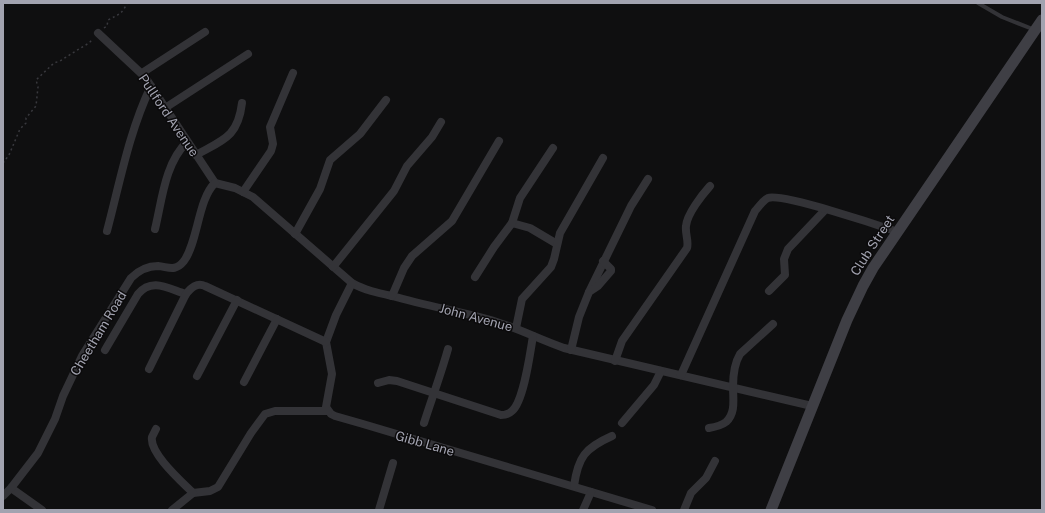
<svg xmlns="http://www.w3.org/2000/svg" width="1045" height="513" viewBox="0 0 1045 513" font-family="'Public Sans',sans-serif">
<rect width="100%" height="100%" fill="#0f0f10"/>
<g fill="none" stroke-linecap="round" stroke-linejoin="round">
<g stroke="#39393e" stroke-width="1.5" stroke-dasharray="2 3" stroke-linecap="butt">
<path d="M 104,28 L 107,26 L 108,20 C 117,15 122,15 127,3"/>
<path d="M 3,163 L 9,155 L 20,129 L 26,123 L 26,118 L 36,106 L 38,87 L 36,80 L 54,63 L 60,61 L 79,49 L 89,43 L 93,39"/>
</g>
<path stroke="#333337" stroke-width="4" d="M 978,3 L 1002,17 L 1035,30"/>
<g stroke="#333337" stroke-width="8">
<path d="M 98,33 L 145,77 L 215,183"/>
<path d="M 142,73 L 205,32"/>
<path d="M 165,108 L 248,54"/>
<path d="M 196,155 C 223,140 238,137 242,103"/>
<path d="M 215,183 L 235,188 L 253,197 L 352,283 C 364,290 378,293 392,296 C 424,305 456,311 487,319 C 514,326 538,339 564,348 L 812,406"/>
<path d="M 243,192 L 271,151 L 273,144 L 270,127 L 293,73"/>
<path d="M 512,223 L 530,228 L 557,244"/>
<path d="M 155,229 C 162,200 165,163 187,142"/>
<path d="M 107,231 C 120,182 129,132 151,86"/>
<path d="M 295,234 L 320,189 L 330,160 L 360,134 L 386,100"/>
<path d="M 333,267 L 394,191 L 407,166 L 432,137 L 441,122"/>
<path d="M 475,277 L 494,247 L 512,223 L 520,198 L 553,148"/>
<path d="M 352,283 L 336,315 L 326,342 L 332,374 L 326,407 L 331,414 L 335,416 L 363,424 L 652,510"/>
<path d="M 769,291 L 785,275 L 784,259 L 788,249 L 825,210"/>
<path d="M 589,292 L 631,206 L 648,179"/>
<path d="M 392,296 L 404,268 L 412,256 L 452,221 L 499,141"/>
<path d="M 516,328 L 522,299 L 551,267 L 554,259 L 560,233 L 603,158"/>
<path d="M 105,350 L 138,294 C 152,277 169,289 186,294"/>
<path d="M 571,350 L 579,317 L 589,292 L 598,286 L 611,271 L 611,269 L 603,261"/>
<path d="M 615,361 L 622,341 L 687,248 C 689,241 685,234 686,226 C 687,214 702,195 710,186"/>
<path d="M 149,369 L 186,294 C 191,288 197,282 205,286 L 326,342"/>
<path d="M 681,375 L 755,211 C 759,207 762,201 768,198 C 782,193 878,225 898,232"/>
<path d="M 197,376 L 237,300"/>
<path d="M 244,382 L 277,319"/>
<path d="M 378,383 L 389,380 L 397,381 L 501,415 C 505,415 509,414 512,411 C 524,401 530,353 533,336"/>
<path d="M 424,423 C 432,398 441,374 448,349"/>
<path d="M 622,423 L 654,385 L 661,371"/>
<path d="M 709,428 C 715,427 721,426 726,422 C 736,413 733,399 733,387 C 733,375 734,364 740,354 L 773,324"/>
<path d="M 156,429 C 155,431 153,435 152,437 C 149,453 182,482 193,493 L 210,491 L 218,487 L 251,433 L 265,414 L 275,411 L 328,411"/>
<path d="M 574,486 C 578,457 585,448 612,436"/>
<path d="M 11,488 L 42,510"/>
<path d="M 3,496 L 11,488 L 38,453 L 55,419 L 63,396 L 82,356 L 131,278 C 138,271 147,266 158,266 C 169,267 175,272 184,261 C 198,242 198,199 215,183"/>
<path d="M 172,510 L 193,493"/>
<path d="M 379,510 L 393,463"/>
<path d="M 583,510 L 591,492"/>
<path d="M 684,510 L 691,493 L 706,478 L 715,461"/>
</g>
<path stroke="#3f3f45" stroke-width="11" d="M 771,510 L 847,320 L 863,286 L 873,268 L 1042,20"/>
</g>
<g text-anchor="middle" stroke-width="3" stroke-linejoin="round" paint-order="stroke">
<g font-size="13" fill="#a2a3b0" stroke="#0b0a0b">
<text transform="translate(169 115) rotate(56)" y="5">Pullford Avenue</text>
<text transform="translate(872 245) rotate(-57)" y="5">Club Street</text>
<text transform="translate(476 317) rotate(15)" y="5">John Avenue</text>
<text transform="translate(98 333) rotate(-59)" y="5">Cheetham Road</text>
<text transform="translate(425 443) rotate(16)" y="5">Gibb Lane</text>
</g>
</g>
<rect width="1045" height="513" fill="none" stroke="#a2a3b0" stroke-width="8"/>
</svg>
